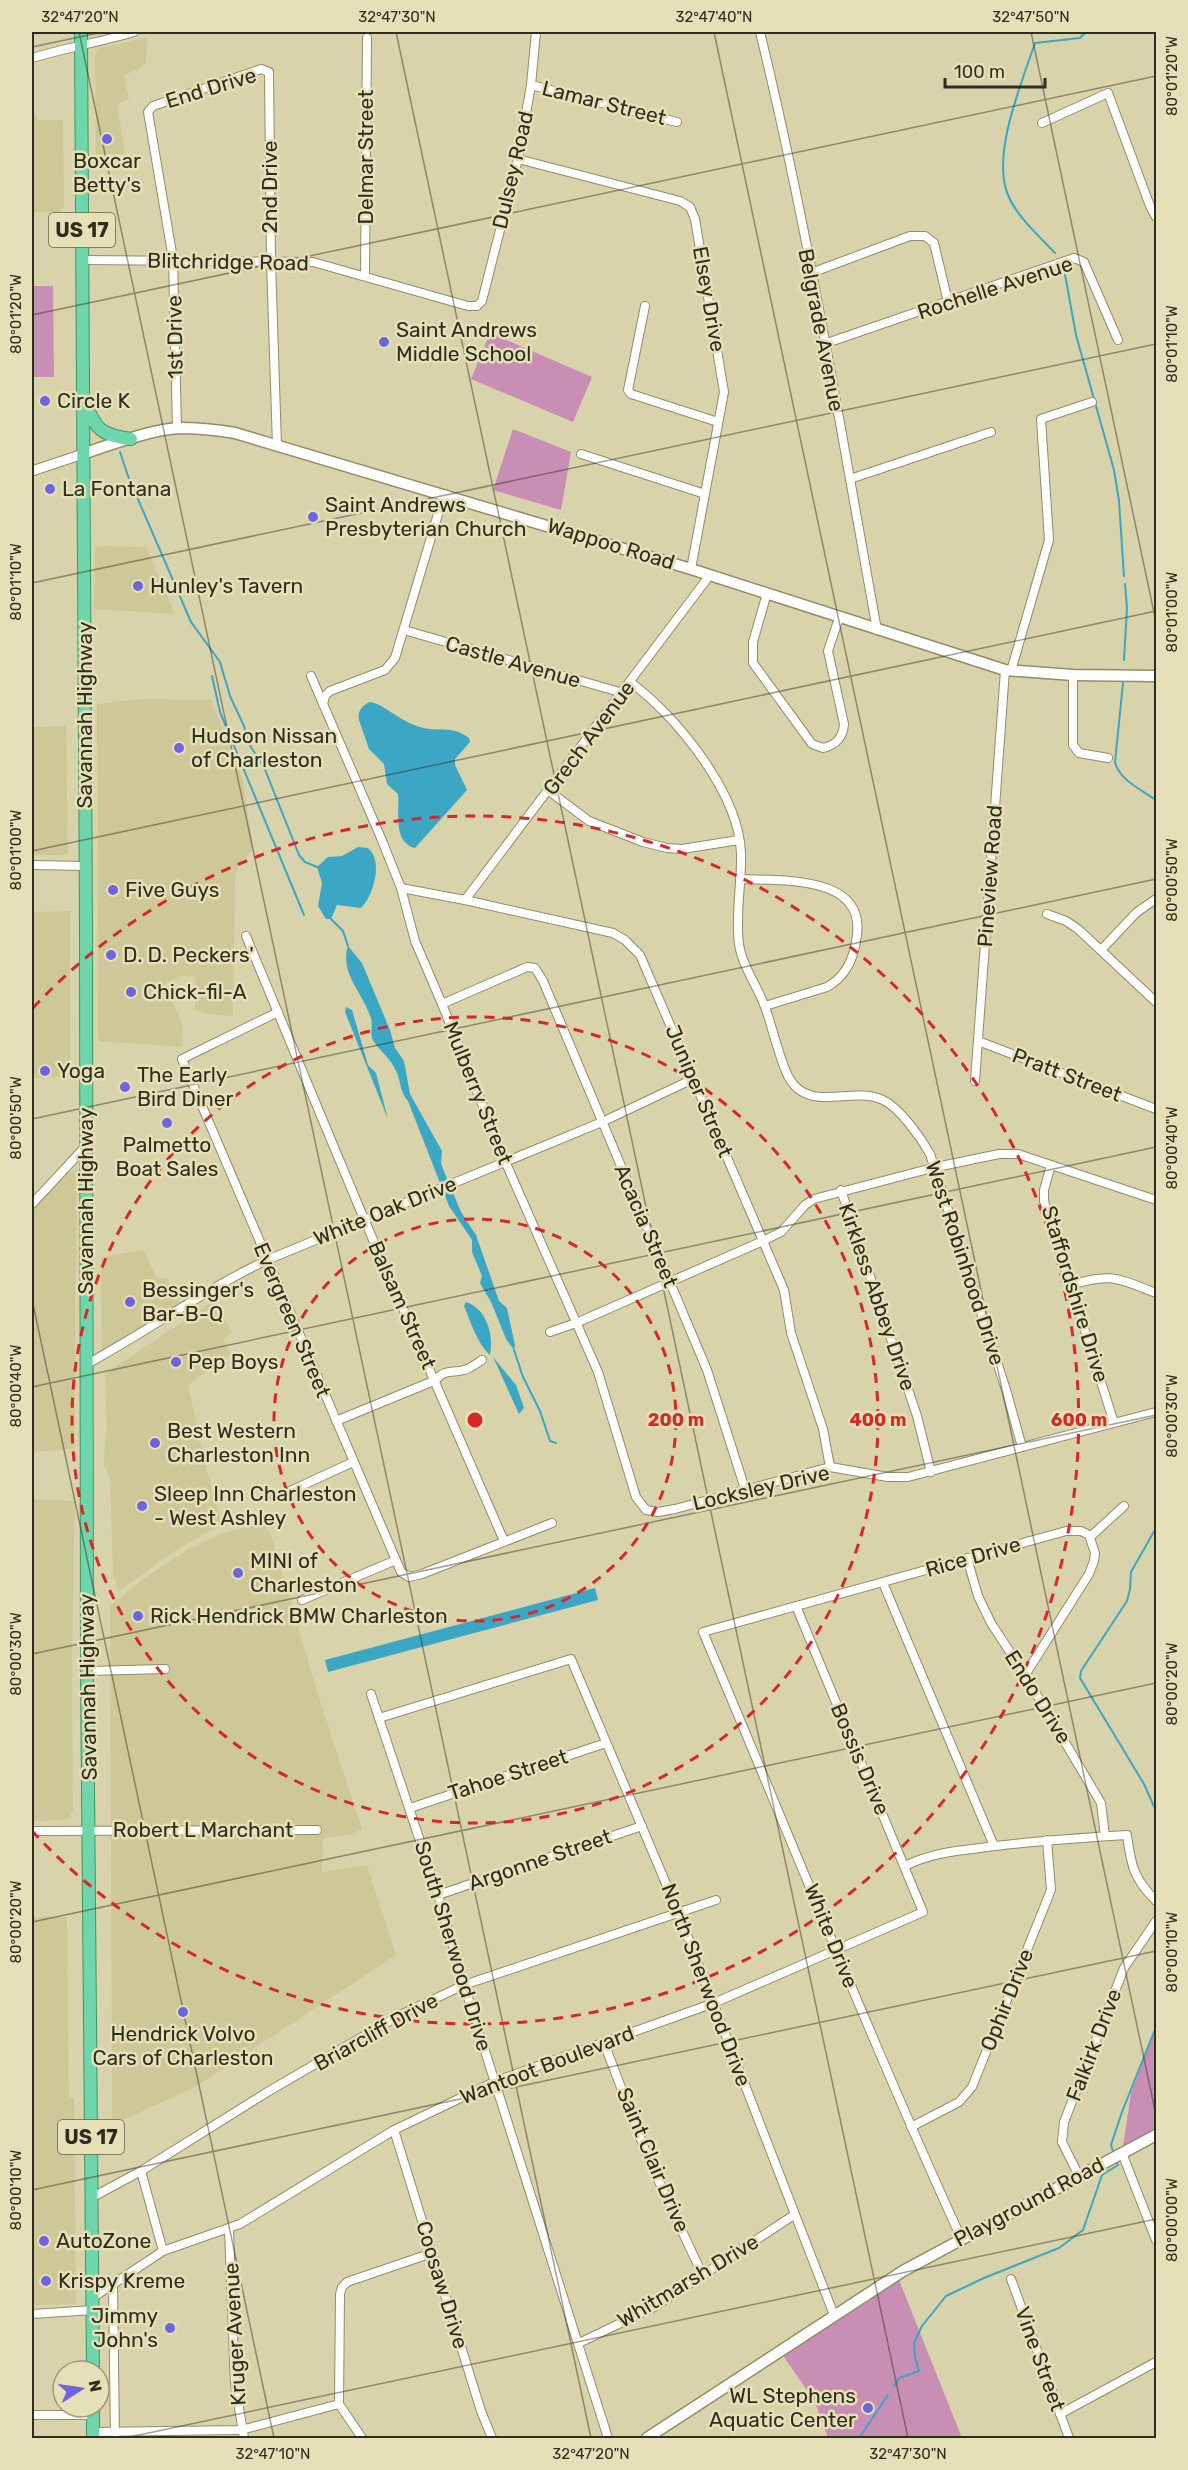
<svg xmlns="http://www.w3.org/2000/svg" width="1188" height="2470" viewBox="0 0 1188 2470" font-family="Rubik,sans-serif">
<rect width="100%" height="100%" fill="#d8d3aa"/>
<g fill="#cec898">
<path d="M 147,37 L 146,63 L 137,70 L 124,75 L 129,99 L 117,104 L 125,154 L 96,154 L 95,56 L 98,49 Z"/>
<path d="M 32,115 L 35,115 L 39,120 L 63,120 L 64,196 L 64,206 L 60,212 L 32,212 Z"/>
<path d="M 95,546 L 146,547 L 175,614 L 94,609 Z"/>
<path d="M 139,699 L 211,700 L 243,780 L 253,847 L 242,865 L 239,865 L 235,876 L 233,1016 L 208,1014 L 195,1010 L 195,977 L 183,975 L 165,983 L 183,1026 L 182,1047 L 98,1041 L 97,704 Z"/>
<path d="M 66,726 L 68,855 L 32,855 L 32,727 Z"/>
<path d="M 70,911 L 70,1077 L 32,1078 L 32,912 Z"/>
<path d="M 77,1170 L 74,1449 L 32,1452 L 32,1209 L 65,1173 Z"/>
<path d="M 144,1250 L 157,1279 L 167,1278 L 179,1303 L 102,1350 L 101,1257 Z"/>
<path d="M 213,1301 L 232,1332 L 223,1340 L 231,1354 L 188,1385 L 208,1475 L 222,1524 L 179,1548 L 119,1591 L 113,1575 L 110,1476 L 104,1466 L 105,1434 L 107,1432 L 105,1374 Z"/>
<path d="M 32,1499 L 75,1501 L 72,1647 L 73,1811 L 69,1818 L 64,1820 L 32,1821 Z"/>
<path d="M 261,1524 L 270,1532 L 315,1685 L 362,1829 L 353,1834 L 323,1838 L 322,1872 L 367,1865 L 396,1955 L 195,2087 L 123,2120 L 112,2118 L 110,1606 L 143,1579 L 189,1549 L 223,1533 Z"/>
<path d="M 32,1917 L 67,1917 L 69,2097 L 74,2098 L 76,2304 L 32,2305 Z"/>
</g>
<g fill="#c98eb3">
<path d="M 32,286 L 53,286 L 54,377 L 32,377 Z"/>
<path d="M 490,333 L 592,377 L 573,422 L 471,379 Z"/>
<path d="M 513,429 L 571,452 L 561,510 L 493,490 Z"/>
<path d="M 1156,2027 L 1156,2135 L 1122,2153 L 1131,2093 Z"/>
<path d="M 899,2280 L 962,2438 L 828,2438 L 815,2402 L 782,2354 Z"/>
</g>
<g fill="#3ca6c5">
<path d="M 370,702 C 384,704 401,722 420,727 C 439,733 450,724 469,738 L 470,742 L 455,759 L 455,765 L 467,790 L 415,848 C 392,842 400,811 398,794 L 387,784 L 384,764 L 369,749 L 359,720 C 357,712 362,705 370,702 Z"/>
<path d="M 358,847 L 368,848 C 384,862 373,896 361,908 L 337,905 L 331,919 L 326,919 L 318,906 L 322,883 L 317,867 L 328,857 L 342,856 Z"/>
<path d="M 348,946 L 362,963 L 390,1030 L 395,1048 L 404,1061 L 410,1094 L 442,1151 L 441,1164 L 461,1212 L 476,1235 L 499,1301 L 507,1308 L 515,1345 L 514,1350 L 506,1339 L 492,1304 L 480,1283 L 482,1276 L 472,1252 L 472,1240 L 449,1206 L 408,1101 C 400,1093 401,1081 396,1071 C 391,1059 381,1052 374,1042 C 369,1035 373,1027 371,1019 C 365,995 339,974 348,946 Z"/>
<path d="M 346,1007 L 352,1010 L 368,1065 L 376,1073 L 388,1119 L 345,1012 Z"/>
<path d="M 466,1302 C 487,1309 494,1335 490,1355 C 477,1343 471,1323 464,1306 Z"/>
<path d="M 493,1357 L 516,1385 L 524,1408 L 519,1414 Z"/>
<path d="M 595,1588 L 598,1600 L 328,1672 L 325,1660 Z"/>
</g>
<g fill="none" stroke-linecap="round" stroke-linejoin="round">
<g stroke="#3ca6c5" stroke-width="2">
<path d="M 1055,253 C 1039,236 1017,217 1008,195 C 991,155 1022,82 1035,43 L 1080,38 L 1086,32"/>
<path d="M 1064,269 L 1076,335 L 1114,470 L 1119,501 L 1124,576"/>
<path d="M 120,452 L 128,476 L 191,622 L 220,662 L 230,696 L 244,726 L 249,744 L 264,767 L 299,855 L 305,862 L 317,867"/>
<path d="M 1124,660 L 1127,608 L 1125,584"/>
<path d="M 212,676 L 220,712 L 304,915"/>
<path d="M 1123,683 L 1115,762 C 1119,780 1142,790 1156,800"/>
<path d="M 331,919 L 343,931 L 348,946"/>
<path d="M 514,1350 L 523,1377 L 540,1411 L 550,1441 L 556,1443"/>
<path d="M 1156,1811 L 1144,1784 L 1080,1678 L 1081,1671 L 1127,1601 L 1130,1589 L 1131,1572 L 1156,1528"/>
<path d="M 1113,2151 L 1111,2145 L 1122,2112 L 1156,2027"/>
<path d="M 894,2386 L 899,2378 L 919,2371 L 915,2358 L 914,2343 L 922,2326 L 946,2296 L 984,2278 L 1059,2248 L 1083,2230 L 1102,2175 L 1118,2165 L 1117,2162"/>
<path d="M 859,2438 L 888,2395"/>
</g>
<g stroke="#928d67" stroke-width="10">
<g id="minor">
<path d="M 760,32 C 808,229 841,431 877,630"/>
<path d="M 32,58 C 66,48 100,42 134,32"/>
<path d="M 531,85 L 677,122"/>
<path d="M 1042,123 L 1108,93 L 1150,206 L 1156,217"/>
<path d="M 518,159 L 680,201 L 690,207 L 695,219 L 724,392 L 691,569"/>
<path d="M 82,260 L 313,262 L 468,306 L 477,306 L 482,301 L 518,159 L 531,85 L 536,32"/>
<path d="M 811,273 L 910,236 L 925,236 L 934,243 L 948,302"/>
<path d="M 365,276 L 367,38"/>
<path d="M 645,306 L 628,390 L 631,394 L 718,422"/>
<path d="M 824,344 L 1074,258 L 1084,262 L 1118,340"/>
<path d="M 177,428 L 173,259 L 148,112 L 153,106 L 261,69 L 269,72 L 271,261 L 277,446"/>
<path d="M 581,454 L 705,494"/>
<path d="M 850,479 L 991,432"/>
<path d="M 767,593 L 753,642 L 753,663 L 812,744 L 823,748 C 836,745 843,738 844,724 L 828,651 L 839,618"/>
<path d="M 404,630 L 623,693"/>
<path d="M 1011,671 L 1049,540 L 1041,419 L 1092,402"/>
<path d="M 1073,675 L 1073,745 L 1079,753 L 1108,758"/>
<path d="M 311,676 L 381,838 L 401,888 L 415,941 L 442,1004 L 505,1161 L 598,1372 L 636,1497 L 646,1510 L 658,1512 L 675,1509 L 830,1467 L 888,1477 L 908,1477 L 1156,1412"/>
<path d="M 630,682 C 677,716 739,794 741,853 C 742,883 735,914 739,944 C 742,966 758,987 765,1007 C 773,1029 778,1055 788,1076 C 808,1115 852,1085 883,1100 C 900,1108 921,1138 930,1154 L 1007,1393 L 1022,1447"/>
<path d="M 323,704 L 325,696 L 330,691 L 385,670 L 395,658 L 444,494"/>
<path d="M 549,791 L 589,821 L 643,842 L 667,848 L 682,849 L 739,840"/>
<path d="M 32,865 L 86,866"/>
<path d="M 740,879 C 781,881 870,874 856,941 C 853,961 845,977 827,987 L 765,1006"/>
<path d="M 401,888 L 465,900 L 613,933 L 625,940 L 640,955 L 784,1290 L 791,1333 L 823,1429 L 830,1467"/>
<path d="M 465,900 L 710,575"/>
<path d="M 1047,914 L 1066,921 L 1078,929 L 1156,1002"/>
<path d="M 246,936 L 364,1219 L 504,1541"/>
<path d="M 1101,950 L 1137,912 L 1156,899"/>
<path d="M 442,1004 L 527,967 L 535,968 L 543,981 L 707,1370 L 745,1489"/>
<path d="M 278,1012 L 182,1059 L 401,1572 L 409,1577 L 422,1574 L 552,1523"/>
<path d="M 978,1041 L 1156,1109"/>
<path d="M 975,1081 L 1005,670"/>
<path d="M 1051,1165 L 1044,1190 L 1044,1201 L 1114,1423"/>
<path d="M 841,1190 L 917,1416 L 931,1472"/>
<path d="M 32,1204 L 86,1146"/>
<path d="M 1071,1285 C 1111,1272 1119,1279 1156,1293"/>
<path d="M 550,1332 L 576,1323 L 763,1241 L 781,1232 L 805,1205 L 814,1199 L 936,1167 L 999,1154 L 1018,1154 L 1156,1200"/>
<path d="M 87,1364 C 148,1331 204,1290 267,1260 L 602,1122 L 693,1079"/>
<path d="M 336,1421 L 436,1380 C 444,1369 453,1373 464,1370 C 470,1369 477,1363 482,1360"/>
<path d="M 275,1498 L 353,1462"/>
<path d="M 1090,1537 L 1124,1506"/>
<path d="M 967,1558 L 978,1596 L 991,1623 L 1025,1675 L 1101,1803 L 1105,1836"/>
<path d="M 883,1583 L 994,1846"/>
<path d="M 302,1600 L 396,1560"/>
<path d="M 87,1671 L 165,1669"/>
<path d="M 371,1694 L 438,1895 L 464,1985 L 608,2438"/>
<path d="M 379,1718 L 571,1659 L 678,1912 L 834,2315"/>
<path d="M 410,1808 L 606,1743"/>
<path d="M 32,1831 L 317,1830"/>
<path d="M 905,1866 C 929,1854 953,1851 980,1848 C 1029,1841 1078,1838 1127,1835 C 1131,1866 1134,1879 1156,1901"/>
<path d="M 438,1895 L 642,1826"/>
<path d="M 604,2043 L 648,2158 L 703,2276"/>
<path d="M 911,2127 L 959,2102 L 972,2087 L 1051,1890 L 1047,1840"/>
<path d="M 394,2130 L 481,2411 L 492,2438"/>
<path d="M 1122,2153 L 1156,2240"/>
<path d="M 141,2171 L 163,2251"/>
<path d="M 1079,2176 L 1062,2142 L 1064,2122 L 1124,1968 L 1156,1921"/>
<path d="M 91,2198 L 141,2171 L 269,2091 L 400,2015 L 464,1985 L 716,1900"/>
<path d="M 229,2230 L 235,2384 L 244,2438"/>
<path d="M 961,2238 C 870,2038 789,1834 703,1632 L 1066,1531 L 1081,1531 L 1089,1535 L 1095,1553 L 1094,1561 L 1089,1574 L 1025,1675"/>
<path d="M 1011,2279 L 1069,2438"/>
<path d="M 113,2285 L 115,2438"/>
<path d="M 92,2298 L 163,2251 L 240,2224 L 394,2130 L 496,2081 L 714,2003 L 923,1912 L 796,1606"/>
<path d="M 32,2314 L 93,2310"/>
<path d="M 579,2343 L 654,2307 L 794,2215"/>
<path d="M 1060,2414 L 1156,2362"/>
<path d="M 32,2415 L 93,2415"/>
<path d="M 93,2432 L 241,2430 L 339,2404"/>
<path d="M 362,2438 L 339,2404 L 340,2294 L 342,2287 L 347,2282 L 432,2253"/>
</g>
</g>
<g stroke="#928d67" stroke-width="11">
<path id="tertiary" d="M 32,471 L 83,454"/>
</g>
<g stroke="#928d67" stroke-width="13">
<g id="secondary">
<path d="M 83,454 C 108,445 154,429 179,428 C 198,428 217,430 235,433 L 691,569 L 1005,670 L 1073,675 L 1156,676"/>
<path d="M 647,2438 L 903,2271 L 1156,2135"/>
</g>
</g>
<g stroke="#41946a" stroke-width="14">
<g id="trunk">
<path d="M 81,32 L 86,922 L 87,1671 L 93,2371"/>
<path d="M 85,402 C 96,430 101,435 131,439"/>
<path d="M 93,2407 L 93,2438"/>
</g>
</g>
<use href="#minor" stroke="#fff" stroke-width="8"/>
<use href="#tertiary" stroke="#fff" stroke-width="9"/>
<use href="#secondary" stroke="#fff" stroke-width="10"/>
<use href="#trunk" stroke="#6ed6aa" stroke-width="12"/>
</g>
<path fill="none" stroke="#2f2d1d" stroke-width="1.5" stroke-opacity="0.45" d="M 79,32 L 591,2438M 396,32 L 908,2438M 714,32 L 1156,2115M 1031,32 L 1156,622M 32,47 L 103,32M 32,315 L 1156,76M 32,583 L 1156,344M 32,851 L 1156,611M 32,1119 L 1156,879M 32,1299 L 274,2438M 32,1387 L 1156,1147M 32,1654 L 1156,1415M 32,1922 L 1156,1683M 32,2190 L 1156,1951M 125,2438 L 1156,2219"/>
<g fill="none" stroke="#d62828" stroke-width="3" stroke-dasharray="10 8">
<circle cx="475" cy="1420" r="201"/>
<circle cx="475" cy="1420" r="403"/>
<path d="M33 1008A604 604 0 1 1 33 1832"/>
</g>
<g fill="#6c65df" stroke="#e5e0b7" stroke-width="2">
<circle cx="107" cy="139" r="6"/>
<circle cx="384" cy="342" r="6"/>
<circle cx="45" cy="401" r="6"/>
<circle cx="50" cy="489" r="6"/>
<circle cx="313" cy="517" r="6"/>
<circle cx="138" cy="586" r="6"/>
<circle cx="179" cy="748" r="6"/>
<circle cx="113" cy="890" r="6"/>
<circle cx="111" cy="955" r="6"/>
<circle cx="131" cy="992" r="6"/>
<circle cx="45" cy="1071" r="6"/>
<circle cx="125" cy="1087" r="6"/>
<circle cx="167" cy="1123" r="6"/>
<circle cx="130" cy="1302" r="6"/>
<circle cx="176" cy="1362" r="6"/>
<circle cx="155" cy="1443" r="6"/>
<circle cx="142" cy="1506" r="6"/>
<circle cx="238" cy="1573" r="6"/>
<circle cx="138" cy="1616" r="6"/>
<circle cx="183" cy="2012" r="6"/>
<circle cx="44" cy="2241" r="6"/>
<circle cx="46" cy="2281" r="6"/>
<circle cx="170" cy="2328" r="6"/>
<circle cx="868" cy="2408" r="6"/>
</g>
<g text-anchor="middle" stroke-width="5" stroke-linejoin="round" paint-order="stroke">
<g fill="#e5e0b7" stroke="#66634b" stroke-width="1.5">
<rect x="49" y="213" width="66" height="34" rx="4.5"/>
<rect x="58" y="2120" width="66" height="34" rx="4.5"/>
</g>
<g font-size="20" font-weight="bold" fill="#2f2d1d">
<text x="82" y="237">US 17</text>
<text x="91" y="2144">US 17</text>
</g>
<g font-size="21" fill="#2f2d1d" stroke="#e5e0b7">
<text transform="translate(211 88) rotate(-17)" y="7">End Drive</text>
<text transform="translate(604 103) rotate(14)" y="7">Lamar Street</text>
<text transform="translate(366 157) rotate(-90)" y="7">Delmar Street</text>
<text transform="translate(513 170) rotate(-77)" y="7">Dulsey Road</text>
<text transform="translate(270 187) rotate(-90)" y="7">2nd Drive</text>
<text transform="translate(228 262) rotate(1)" y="7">Blitchridge Road</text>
<text transform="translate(995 288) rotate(-18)" y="7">Rochelle Avenue</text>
<text transform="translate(709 299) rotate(80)" y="7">Elsey Drive</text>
<text transform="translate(821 330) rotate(79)" y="7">Belgrade Avenue</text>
<text transform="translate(175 337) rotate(-91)" y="7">1st Drive</text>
<text transform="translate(611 544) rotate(17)" y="7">Wappoo Road</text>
<text transform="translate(513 662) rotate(16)" y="7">Castle Avenue</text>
<text transform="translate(85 715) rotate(-90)" y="7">Savannah Highway</text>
<text transform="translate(589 738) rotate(-53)" y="7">Grech Avenue</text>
<text transform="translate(990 876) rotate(-86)" y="7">Pineview Road</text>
<text transform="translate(1067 1075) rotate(21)" y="7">Pratt Street</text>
<text transform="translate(699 1091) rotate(67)" y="7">Juniper Street</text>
<text transform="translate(478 1093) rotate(68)" y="7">Mulberry Street</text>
<text transform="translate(86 1201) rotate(-90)" y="7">Savannah Highway</text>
<text transform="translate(385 1211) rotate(-22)" y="7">White Oak Drive</text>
<text transform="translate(646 1226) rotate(67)" y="7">Acacia Street</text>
<text transform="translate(965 1263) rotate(72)" y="7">West Robinhood Drive</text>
<text transform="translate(1075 1294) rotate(73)" y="7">Staffordshire Drive</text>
<text transform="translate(877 1297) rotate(71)" y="7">Kirkless Abbey Drive</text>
<text transform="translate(402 1305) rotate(66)" y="7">Balsam Street</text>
<text transform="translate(292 1320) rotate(67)" y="7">Evergreen Street</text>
<text transform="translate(761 1488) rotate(-13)" y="7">Locksley Drive</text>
<text transform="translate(973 1557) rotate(-16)" y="7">Rice Drive</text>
<text transform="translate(88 1687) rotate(-91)" y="7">Savannah Highway</text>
<text transform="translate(1038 1697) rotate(58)" y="7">Endo Drive</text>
<text transform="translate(860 1759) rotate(67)" y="7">Bossis Drive</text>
<text transform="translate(508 1775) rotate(-18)" y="7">Tahoe Street</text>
<text x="203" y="1837">Robert L Marchant</text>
<text transform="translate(540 1860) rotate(-19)" y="7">Argonne Street</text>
<text transform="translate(831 1936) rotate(68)" y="7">White Drive</text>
<text transform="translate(453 1946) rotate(73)" y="7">South Sherwood Drive</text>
<text transform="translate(706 1985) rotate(69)" y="7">North Sherwood Drive</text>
<text transform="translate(1007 2000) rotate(-68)" y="7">Ophir Drive</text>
<text transform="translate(376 2032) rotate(-29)" y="7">Briarcliff Drive</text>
<text transform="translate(1094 2045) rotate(-69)" y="7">Falkirk Drive</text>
<text transform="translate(547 2065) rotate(-21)" y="7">Wantoot Boulevard</text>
<text transform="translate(653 2160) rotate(67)" y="7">Saint Clair Drive</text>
<text transform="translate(1029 2202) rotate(-28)" y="7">Playground Road</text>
<text transform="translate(688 2281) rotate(-31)" y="7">Whitmarsh Drive</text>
<text transform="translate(442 2285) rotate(73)" y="7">Coosaw Drive</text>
<text transform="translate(235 2334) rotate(-93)" y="7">Kruger Avenue</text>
<text transform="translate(1040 2359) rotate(70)" y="7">Vine Street</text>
</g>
<g font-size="21" fill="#2f2d1d" stroke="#e5e0b7" text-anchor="start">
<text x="107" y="168" text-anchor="middle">Boxcar<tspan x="107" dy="24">Betty's</tspan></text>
<text x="396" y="337">Saint Andrews<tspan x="396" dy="24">Middle School</tspan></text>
<text x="57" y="408">Circle K</text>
<text x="62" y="496">La Fontana</text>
<text x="325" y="512">Saint Andrews<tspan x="325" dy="24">Presbyterian Church</tspan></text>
<text x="150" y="593">Hunley's Tavern</text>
<text x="191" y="743">Hudson Nissan<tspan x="191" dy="24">of Charleston</tspan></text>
<text x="125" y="897">Five Guys</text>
<text x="123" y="962">D. D. Peckers'</text>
<text x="143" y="999">Chick-fil-A</text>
<text x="57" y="1078">Yoga</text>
<text x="137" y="1082">The Early<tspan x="137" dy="24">Bird Diner</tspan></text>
<text x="167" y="1152" text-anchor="middle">Palmetto<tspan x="167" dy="24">Boat Sales</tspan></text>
<text x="142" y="1297">Bessinger's<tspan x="142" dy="24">Bar-B-Q</tspan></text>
<text x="188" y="1369">Pep Boys</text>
<text x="167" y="1438">Best Western<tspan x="167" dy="24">Charleston Inn</tspan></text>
<text x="154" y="1501">Sleep Inn Charleston<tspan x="154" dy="24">- West Ashley</tspan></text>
<text x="250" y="1568">MINI of<tspan x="250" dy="24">Charleston</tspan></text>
<text x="150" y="1623">Rick Hendrick BMW Charleston</text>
<text x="183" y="2041" text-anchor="middle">Hendrick Volvo<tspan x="183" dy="24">Cars of Charleston</tspan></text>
<text x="56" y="2248">AutoZone</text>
<text x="58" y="2288">Krispy Kreme</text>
<text x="158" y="2323" text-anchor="end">Jimmy<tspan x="158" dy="24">John's</tspan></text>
<text x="856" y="2403" text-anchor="end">WL Stephens<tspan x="856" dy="24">Aquatic Center</tspan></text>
</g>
</g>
<circle cx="475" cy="1420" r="9" fill="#d62828" stroke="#e5e0b7" stroke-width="3"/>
<g font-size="18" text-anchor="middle" font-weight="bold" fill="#d62828" stroke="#e5e0b7" stroke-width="5" stroke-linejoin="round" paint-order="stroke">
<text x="676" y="1426">200 m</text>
<text x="878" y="1426">400 m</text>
<text x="1079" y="1426">600 m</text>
</g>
<rect width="1188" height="2470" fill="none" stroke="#e5e0b7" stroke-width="66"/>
<g transform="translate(81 2389) rotate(78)"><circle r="28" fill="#e5e0b7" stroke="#9c9879" stroke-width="1.5"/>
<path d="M0-4.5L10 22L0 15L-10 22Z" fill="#6c65df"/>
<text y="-9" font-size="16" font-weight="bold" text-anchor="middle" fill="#2f2d1d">N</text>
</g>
<path d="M945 78v9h100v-9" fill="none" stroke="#2f2d1d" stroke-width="3"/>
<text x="954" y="78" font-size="18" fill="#2f2d1d" stroke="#e5e0b7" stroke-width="4.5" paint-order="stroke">100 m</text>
<rect x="33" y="33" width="1122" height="2404" fill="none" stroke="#2f2d1d" stroke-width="2"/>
<g font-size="15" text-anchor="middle" fill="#2f2d1d">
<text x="80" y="22">32°47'20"N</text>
<text x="397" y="22">32°47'30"N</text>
<text x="714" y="22">32°47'40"N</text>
<text x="1031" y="22">32°47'50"N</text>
<text transform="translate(1172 76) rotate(-90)" y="5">80°01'20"W</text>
<text transform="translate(16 314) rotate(-90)" y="5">80°01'20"W</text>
<text transform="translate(1172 344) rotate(-90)" y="5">80°01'10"W</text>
<text transform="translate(16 582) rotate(-90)" y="5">80°01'10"W</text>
<text transform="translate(1172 612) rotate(-90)" y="5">80°01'00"W</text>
<text transform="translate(16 850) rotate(-90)" y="5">80°01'00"W</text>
<text transform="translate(1172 880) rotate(-90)" y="5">80°00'50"W</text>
<text transform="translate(16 1118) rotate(-90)" y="5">80°00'50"W</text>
<text transform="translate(1172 1148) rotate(-90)" y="5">80°00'40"W</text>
<text transform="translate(16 1386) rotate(-90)" y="5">80°00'40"W</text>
<text transform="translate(1172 1416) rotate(-90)" y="5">80°00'30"W</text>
<text transform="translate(16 1654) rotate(-90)" y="5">80°00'30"W</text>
<text transform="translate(1172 1684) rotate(-90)" y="5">80°00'20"W</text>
<text transform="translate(16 1922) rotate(-90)" y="5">80°00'20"W</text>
<text transform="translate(1172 1952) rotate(-90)" y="5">80°00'10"W</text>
<text transform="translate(16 2190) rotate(-90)" y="5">80°00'10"W</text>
<text transform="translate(1172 2220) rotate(-90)" y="5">80°00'00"W</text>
<text x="273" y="2459">32°47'10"N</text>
<text x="591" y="2459">32°47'20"N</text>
<text x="908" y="2459">32°47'30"N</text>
</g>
</svg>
